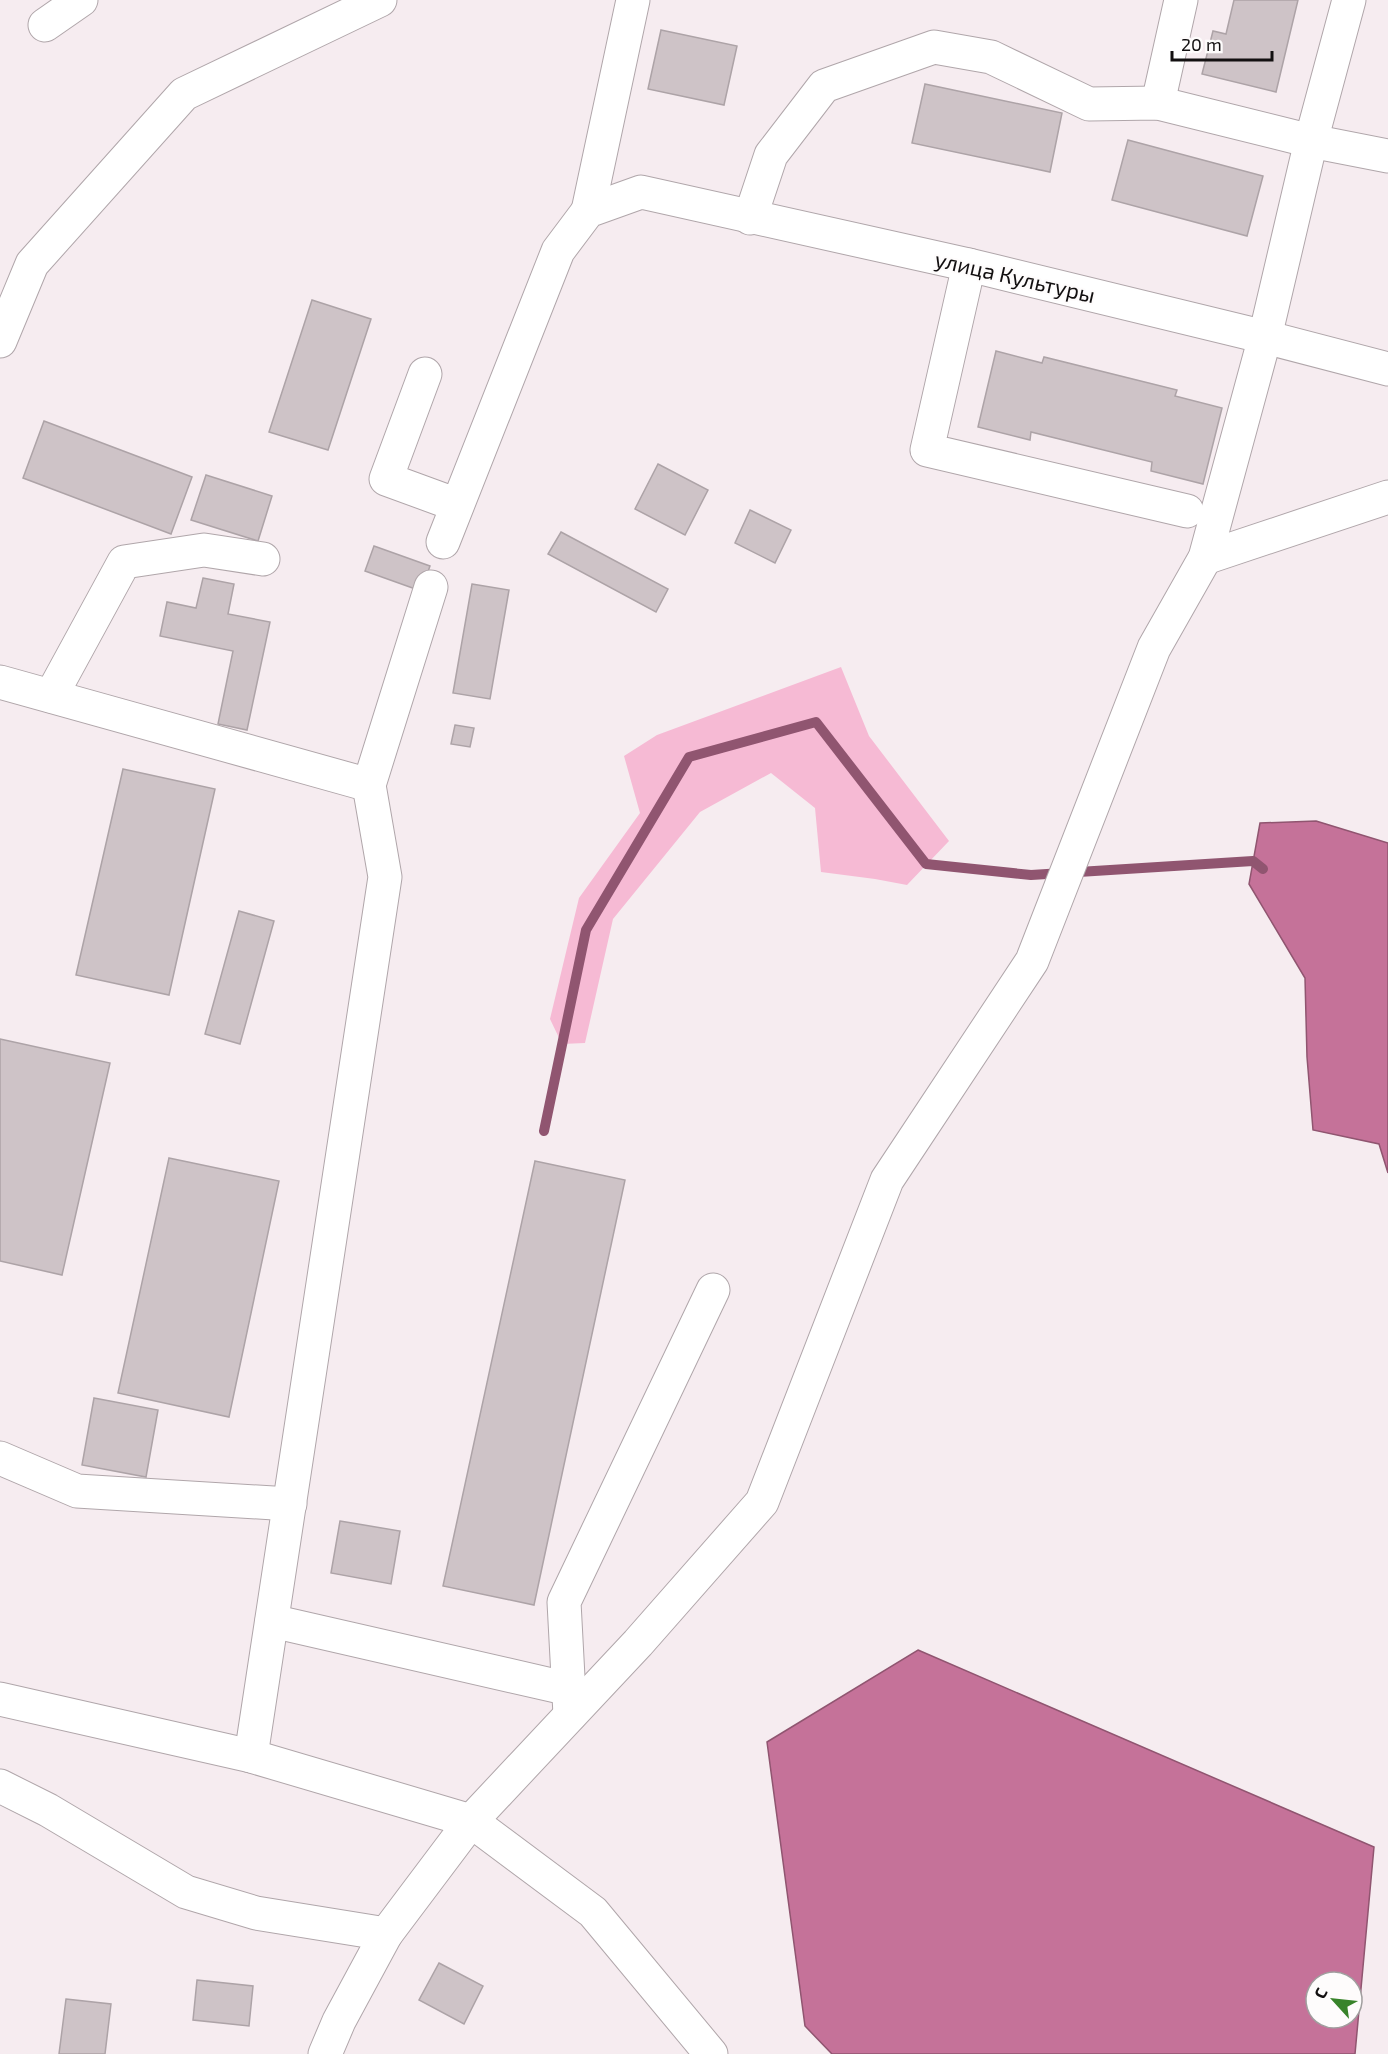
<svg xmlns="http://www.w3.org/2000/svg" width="1388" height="2054" viewBox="0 0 1388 2054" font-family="'Exo 2',sans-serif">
<rect width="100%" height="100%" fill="#f6ecf0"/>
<path fill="#f6bad4" d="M 841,667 L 869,736 L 949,841 L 907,885 L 875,879 L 821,872 L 815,808 L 771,773 L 700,812 L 613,919 L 585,1043 L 562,1044 L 550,1019 L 579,898 L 640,813 L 624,756 L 657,735 Z"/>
<g fill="#c57299" stroke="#905570" stroke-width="1.5" fill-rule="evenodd">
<path d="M 1316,821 L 1388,843 L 1388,1173 L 1379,1144 L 1313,1130 L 1307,1057 L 1305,978 L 1249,884 L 1260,823 Z"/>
<path d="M 918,1650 L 1374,1847 L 1355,2054 L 832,2054 L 805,2026 L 767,1742 ZM 1316,1982 L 1352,1982 L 1352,2018 L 1316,2018 Z"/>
</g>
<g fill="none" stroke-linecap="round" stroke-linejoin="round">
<path stroke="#905570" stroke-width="10" d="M 544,1131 L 586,930 L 689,757 L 816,722 L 926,864 L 1031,875 L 1253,861 L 1263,869"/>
</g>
<g fill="#cec3c7" stroke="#ada3a7" stroke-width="1.5">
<path d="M 1234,0 L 1298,0 L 1276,92 L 1202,74 L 1213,31 L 1226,34 Z"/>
<path d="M 661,30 L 737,46 L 724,105 L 648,89 Z"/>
<path d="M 925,84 L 1062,113 L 1050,172 L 912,143 Z"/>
<path d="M 1128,140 L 1263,176 L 1247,236 L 1112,200 Z"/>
<path d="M 312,300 L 371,319 L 328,450 L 269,432 Z"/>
<path d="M 996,351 L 1042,363 L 1044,357 L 1177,390 L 1175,396 L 1222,408 L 1203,484 L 1151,471 L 1152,462 L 1031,432 L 1030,440 L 978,427 Z"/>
<path d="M 44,421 L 192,477 L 171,534 L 23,478 Z"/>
<path d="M 658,464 L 708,490 L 685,535 L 635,509 Z"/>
<path d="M 206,475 L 272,496 L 258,541 L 191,520 Z"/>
<path d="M 750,510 L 791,530 L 775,563 L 735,543 Z"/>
<path d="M 561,532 L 668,589 L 656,612 L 548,554 Z"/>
<path d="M 374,546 L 430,566 L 421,591 L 365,571 Z"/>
<path d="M 203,578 L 234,584 L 228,614 L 270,622 L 247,730 L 218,724 L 233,651 L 160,636 L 167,602 L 196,608 Z"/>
<path d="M 472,584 L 509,590 L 490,699 L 453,693 Z"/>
<path d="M 455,725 L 474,728 L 470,747 L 451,744 Z"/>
<path d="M 123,769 L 215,789 L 169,995 L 76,975 Z"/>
<path d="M 239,911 L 274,921 L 240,1044 L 205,1034 Z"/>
<path d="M 0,1039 L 110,1063 L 62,1275 L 0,1261 Z"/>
<path d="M 169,1158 L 279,1181 L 229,1417 L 118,1393 Z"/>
<path d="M 535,1161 L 625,1180 L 534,1605 L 443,1586 Z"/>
<path d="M 94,1398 L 158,1410 L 146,1477 L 82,1465 Z"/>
<path d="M 340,1521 L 400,1531 L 391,1584 L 331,1573 Z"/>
<path d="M 439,1963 L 483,1986 L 464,2024 L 419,2000 Z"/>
<path d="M 197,1980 L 253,1986 L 249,2026 L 193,2020 Z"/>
<path d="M 66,1999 L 111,2004 L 105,2054 L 59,2054 Z"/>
</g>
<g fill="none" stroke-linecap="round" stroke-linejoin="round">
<g stroke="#b0a6aa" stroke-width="35">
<g id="minor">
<path d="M 45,25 L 81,0"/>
<path d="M 1158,103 L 1181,0"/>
<path d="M 588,211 L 633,0"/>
<path d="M 750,218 L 771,155 L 824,86 L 934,47 L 991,57 L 1089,104 L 1158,103 L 1311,141 L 1388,156"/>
<path d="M 969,265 L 927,450 L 1187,511"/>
<path d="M 0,341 L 32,264 L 184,94 L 380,0"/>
<path d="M 425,374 L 386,479 L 457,505"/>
<path d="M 443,542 L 558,251 L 588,211 L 641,192 L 969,265 L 1265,337 L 1388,369"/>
<path d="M 1205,558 L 1388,497"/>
<path d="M 0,682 L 369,785"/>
<path d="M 51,696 L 124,562 L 204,550 L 263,559"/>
<path d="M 0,1458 L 77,1491 L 290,1504"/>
<path d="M 272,1621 L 569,1689"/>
<path d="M 0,1699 L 251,1756 L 471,1821 L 593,1912 L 711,2054"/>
<path d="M 570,1715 L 564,1602 L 713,1290"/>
<path d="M 251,1756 L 385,877 L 369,785 L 431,587"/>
<path d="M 0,1786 L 48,1810 L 186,1892 L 256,1913 L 386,1934"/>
<path d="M 325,2054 L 339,2021 L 386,1934 L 471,1821 L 638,1643 L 762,1502 L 887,1180 L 1032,961 L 1154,648 L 1205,558 L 1265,337 L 1311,141 L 1349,0"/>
</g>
</g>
<use href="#minor" stroke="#fff" stroke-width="33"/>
</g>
<g text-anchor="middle" stroke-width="4.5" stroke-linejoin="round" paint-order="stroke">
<g font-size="22" fill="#131011" stroke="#fefcfc">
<text transform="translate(1015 277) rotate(13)" y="8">улица Культуры</text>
</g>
</g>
<g transform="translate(1334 2000) rotate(297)"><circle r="28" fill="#fefcfc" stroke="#a09e9e" stroke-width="1.5"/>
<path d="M0-4.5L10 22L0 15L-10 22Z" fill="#38832a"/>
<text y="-9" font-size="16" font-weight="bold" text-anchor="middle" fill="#131011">С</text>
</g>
<path d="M1172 51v9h100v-9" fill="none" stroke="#131011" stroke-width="3"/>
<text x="1181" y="51" font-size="18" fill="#131011" stroke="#fefcfc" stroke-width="4.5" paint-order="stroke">20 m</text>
</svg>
